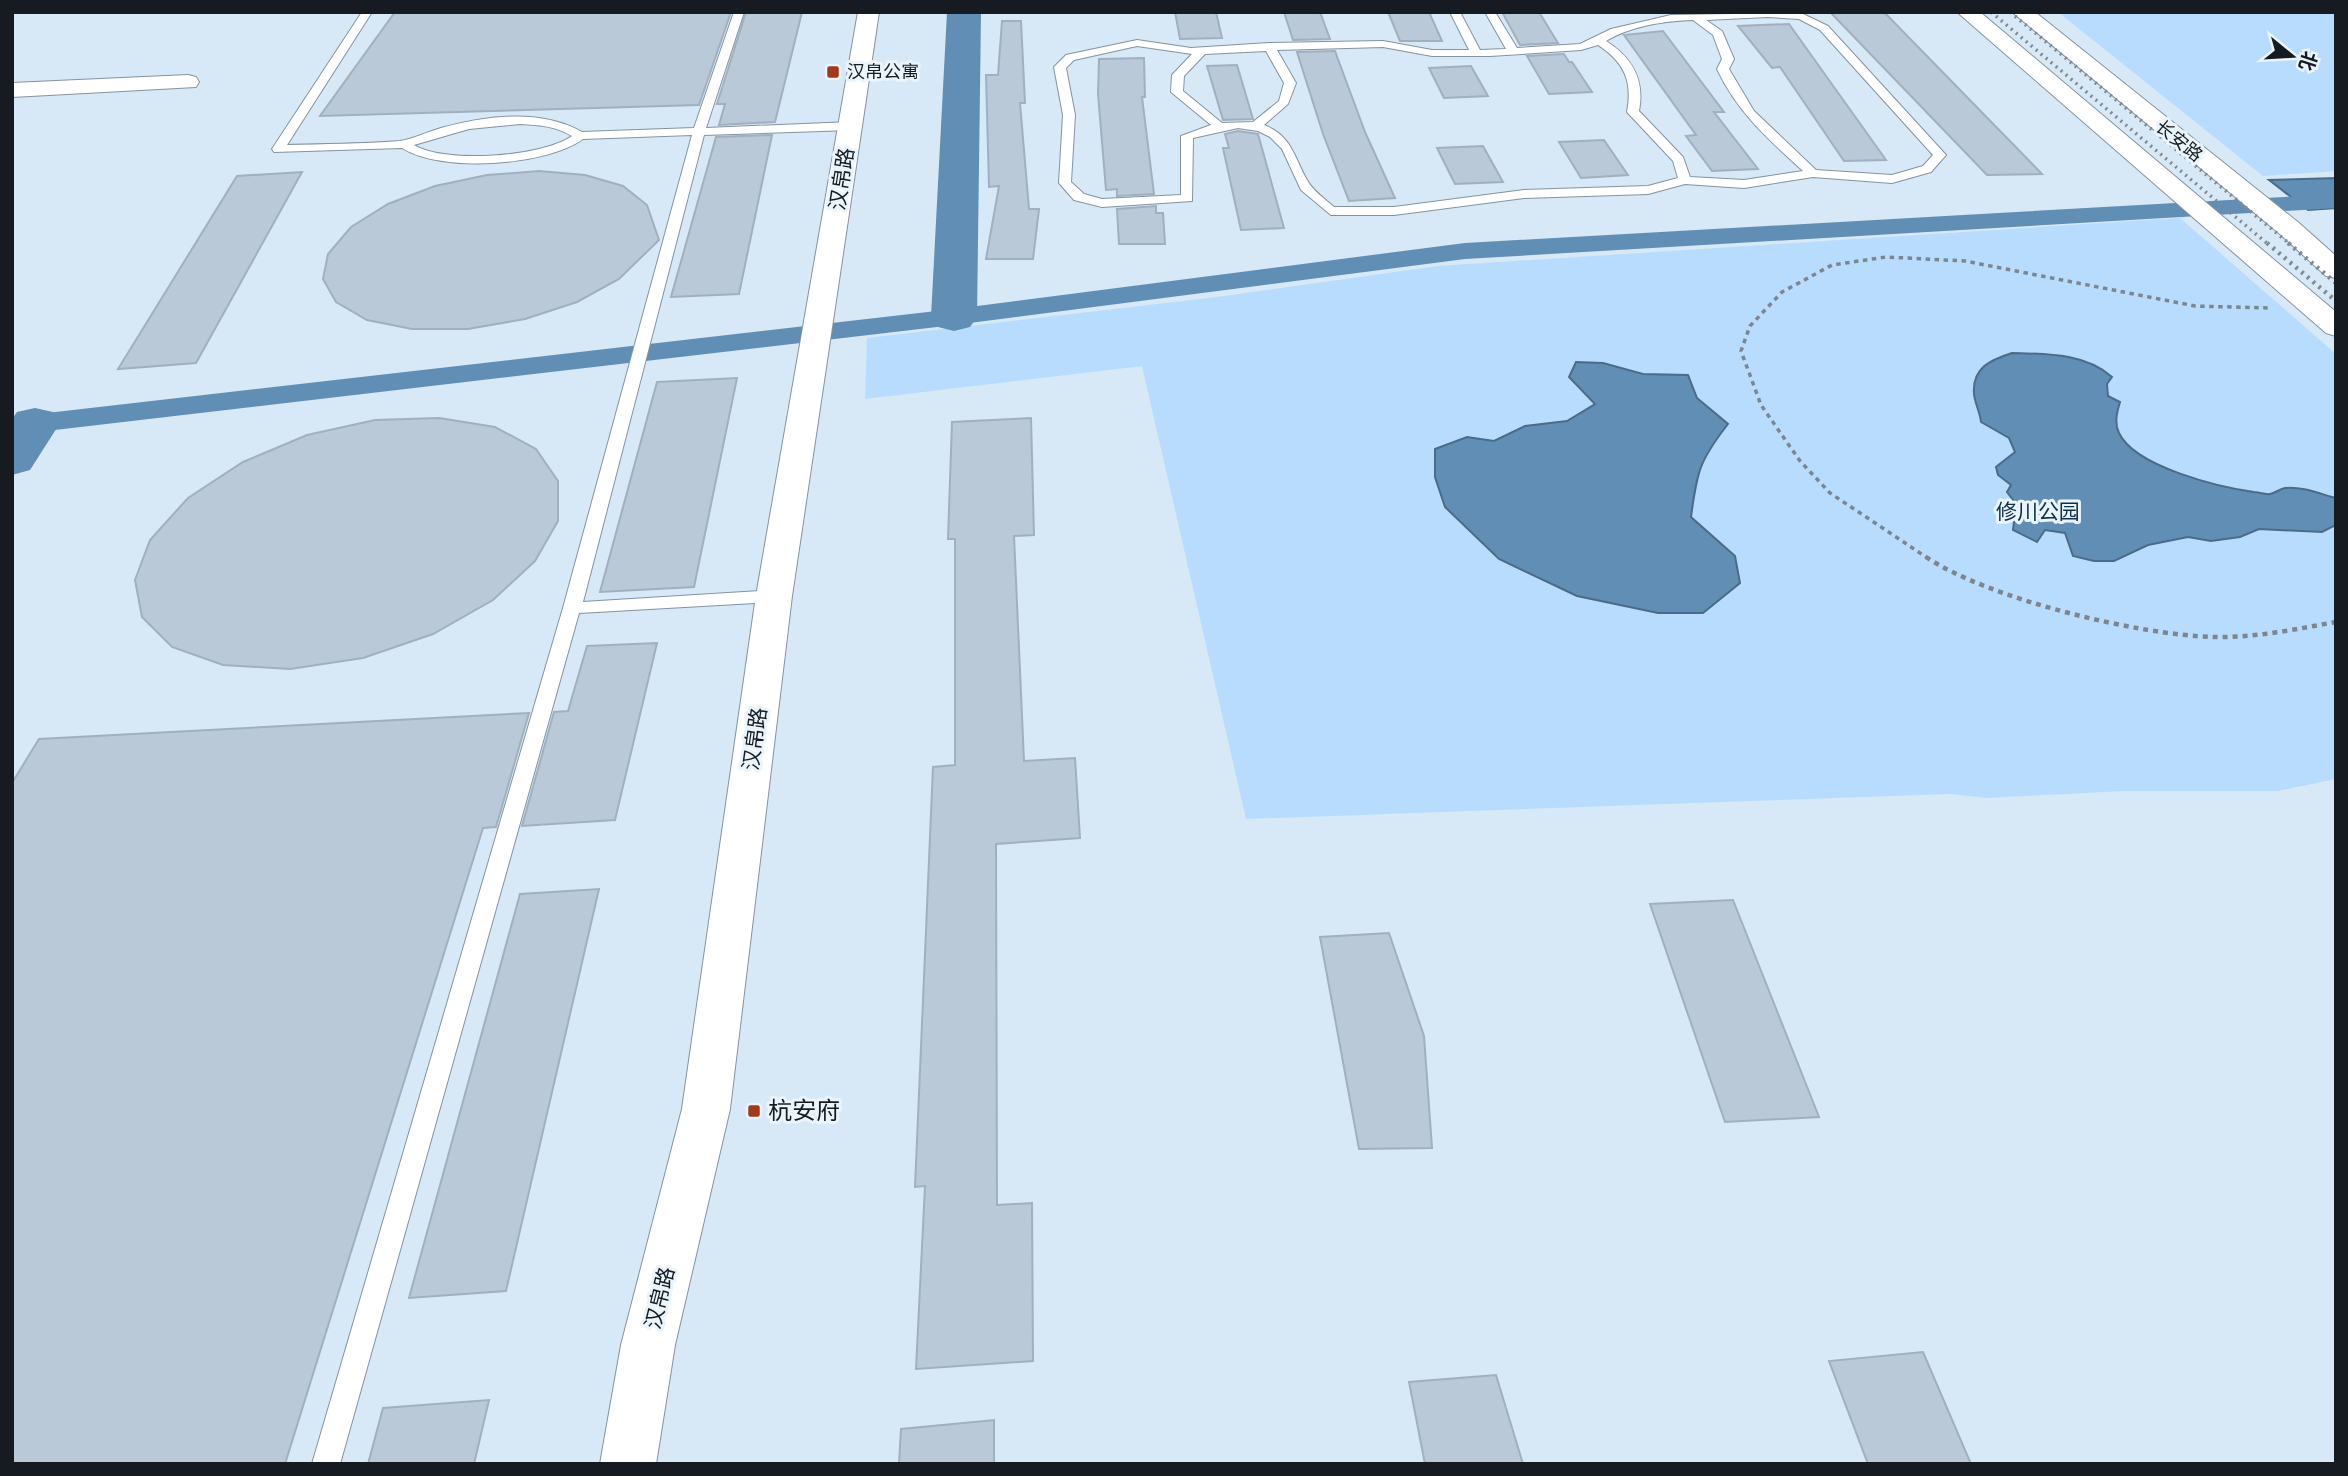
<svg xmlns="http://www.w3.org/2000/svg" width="2348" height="1476" viewBox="0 0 2348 1476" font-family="'Nunito Sans','Noto Sans SC',sans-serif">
<rect width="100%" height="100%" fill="#d7e8f7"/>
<g fill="#b8dcfe">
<path d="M 2058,12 L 2336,12 L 2336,171 L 2263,176 Z"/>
<path d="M 2180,218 L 2336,354 L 2336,779 L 2277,791 L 2122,791 L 1988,798 L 1949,794 L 1246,819 L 1142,366 L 865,399 L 867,338 L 1217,297 L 1438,266 Z"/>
</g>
<g fill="#618eb5" stroke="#4a6c88" stroke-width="2">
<path d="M 2336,178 L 2336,208 L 2308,210 L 2269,180 Z"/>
<path d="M 2012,353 C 2046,354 2085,353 2112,377 L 2107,384 L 2108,396 L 2120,402 C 2117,412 2114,423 2119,433 C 2135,467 2219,487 2254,492 C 2258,492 2266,495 2270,494 C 2275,493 2280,489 2285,488 C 2300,486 2318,493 2332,497 L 2336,498 L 2336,525 L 2322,532 L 2259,529 L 2240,537 L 2211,541 L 2188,537 L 2148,545 L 2114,561 L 2094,561 L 2073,556 L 2065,533 L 2045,530 L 2037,542 L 2013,530 L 2016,504 L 2007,492 L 2011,485 L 1998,475 L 1996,467 L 2015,452 L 2009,438 L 1981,422 C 1980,412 1975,404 1974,394 C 1972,368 1990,360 2012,353 Z"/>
<path d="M 1576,362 L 1603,363 L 1643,374 L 1688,375 L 1697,398 L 1728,424 C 1699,461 1697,472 1691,517 L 1735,556 L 1740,583 L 1703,613 L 1658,613 L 1577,596 L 1499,559 L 1445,507 L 1435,477 L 1435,449 L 1467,437 L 1494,441 L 1525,426 L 1567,421 L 1595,404 L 1569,377 Z"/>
</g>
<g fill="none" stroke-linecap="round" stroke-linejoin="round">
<path fill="#618eb5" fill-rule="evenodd" d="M 2336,194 L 2336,208 L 1465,259 L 954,325 L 12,435 L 12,417 L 954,309 L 1465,243 Z"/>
<g fill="#618eb5" fill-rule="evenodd">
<path d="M 947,12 L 981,12 L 977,317 L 970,327 L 954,331 L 938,327 L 931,317 Z"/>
<path d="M 35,408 L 53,412 L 60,423 L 30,470 L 12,475 L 12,419 L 17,412 Z"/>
</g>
</g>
<g fill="#b9c9d7" stroke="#a0b0be" stroke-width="2">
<path d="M 395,12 L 731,12 L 699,105 L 320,116 Z"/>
<path d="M 746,12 L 802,12 L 775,122 L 719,125 L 725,104 L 717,104 Z"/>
<path d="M 1175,12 L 1216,12 L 1222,38 L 1180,39 Z"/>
<path d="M 1284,12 L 1320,12 L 1330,39 L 1293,40 Z"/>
<path d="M 1388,12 L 1429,12 L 1442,41 L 1400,41 Z"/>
<path d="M 1502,12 L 1539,12 L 1558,43 L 1520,45 Z"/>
<path d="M 1830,12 L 1884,12 L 2042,174 L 1987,175 Z"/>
<path d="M 1002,21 L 1021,21 L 1025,103 L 1020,103 L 1029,209 L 1039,209 L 1033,259 L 986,259 L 999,186 L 989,187 L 986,75 L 998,75 Z"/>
<path d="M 1789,24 L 1886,160 L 1844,161 L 1780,67 L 1772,68 L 1738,26 Z"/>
<path d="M 1663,31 L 1724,112 L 1714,112 L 1758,169 L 1712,171 L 1686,136 L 1696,135 L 1624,35 Z"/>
<path d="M 1335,51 L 1365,132 L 1395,198 L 1349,201 L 1323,134 L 1297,52 Z"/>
<path d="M 1564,54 L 1569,62 L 1572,62 L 1592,92 L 1549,94 L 1527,56 Z"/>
<path d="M 1144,58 L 1145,97 L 1142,97 L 1154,194 L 1117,196 L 1117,189 L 1106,190 L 1098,94 L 1099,59 Z"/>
<path d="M 1237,65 L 1253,119 L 1223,120 L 1207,66 Z"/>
<path d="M 1471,66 L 1488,96 L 1444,98 L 1429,68 Z"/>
<path d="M 1238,131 L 1258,134 L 1284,228 L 1241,230 L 1223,148 L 1229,148 L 1225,134 Z"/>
<path d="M 772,135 L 739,294 L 671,297 L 716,137 Z"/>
<path d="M 1604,140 L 1628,175 L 1581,178 L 1559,142 Z"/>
<path d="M 1483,146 L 1503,182 L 1455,184 L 1437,148 Z"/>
<path d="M 539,171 L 585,175 L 623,186 L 647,205 L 659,240 L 619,279 L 577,302 L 525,319 L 468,329 L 412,329 L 367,320 L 336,302 L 323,279 L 328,254 L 351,227 L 388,204 L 435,186 L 487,175 Z"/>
<path d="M 302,172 L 196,363 L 118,369 L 237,176 Z"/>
<path d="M 1156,206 L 1156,213 L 1163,213 L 1165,244 L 1119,244 L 1117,209 Z"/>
<path d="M 737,378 L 694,587 L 600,592 L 657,382 Z"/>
<path d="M 439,418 L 495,427 L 536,449 L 558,481 L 558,521 L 535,561 L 493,600 L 433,634 L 363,658 L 290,669 L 223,665 L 172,647 L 142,617 L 135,580 L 150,540 L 188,498 L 243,462 L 307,435 L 375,420 Z"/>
<path d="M 1031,418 L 1034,535 L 1014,536 L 1024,761 L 1075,758 L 1080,838 L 996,844 L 997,1205 L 1032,1203 L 1033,1361 L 916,1369 L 925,1186 L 915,1187 L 933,767 L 955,765 L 955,539 L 948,539 L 952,422 Z"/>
<path d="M 657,643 L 615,820 L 522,826 L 554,712 L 568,711 L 587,646 Z"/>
<path d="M 529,713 L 496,827 L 483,828 L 285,1464 L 12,1464 L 12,783 L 39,739 Z"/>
<path d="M 599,889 L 506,1291 L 409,1298 L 520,894 Z"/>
<path d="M 1733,900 L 1819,1117 L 1725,1122 L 1650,904 Z"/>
<path d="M 1389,933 L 1424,1036 L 1432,1148 L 1359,1149 L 1320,937 Z"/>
<path d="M 1923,1352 L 1971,1464 L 1868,1464 L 1829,1361 Z"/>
<path d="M 1496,1375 L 1523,1464 L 1425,1464 L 1409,1382 Z"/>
<path d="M 489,1400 L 474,1464 L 368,1464 L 383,1408 Z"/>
<path d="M 994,1420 L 994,1464 L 899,1464 L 901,1429 Z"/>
</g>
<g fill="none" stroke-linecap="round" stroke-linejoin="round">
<g stroke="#8493a1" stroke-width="2">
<g id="lane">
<path d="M 362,12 L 372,12 L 287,145 C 324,144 362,144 400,141 C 413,139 427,132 441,128 C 486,116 540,108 582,132 L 694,128 L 734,12 L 744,12 L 706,128 L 851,122 L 857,126 L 851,130 L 704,135 L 583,602 L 774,590 L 783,596 L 774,602 L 579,613 L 340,1464 L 312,1464 L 563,608 L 692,135 L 583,139 C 546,166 441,173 402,148 L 274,152 L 272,149 ZM 520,124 C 539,125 555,126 572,136 C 542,157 445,164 414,145 L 469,129 Z"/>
<path d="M 1450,12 L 1460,12 L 1480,50 L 1506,49 L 1485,12 L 1495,12 L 1517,48 L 1580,44 L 1611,29 L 1671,15 L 1801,13 L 1828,26 L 1946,155 L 1931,172 L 1892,183 L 1813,177 L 1744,188 L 1685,184 L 1648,194 L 1524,198 L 1394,215 L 1331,215 L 1301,190 L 1282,149 L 1270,137 L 1258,131 L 1238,128 L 1193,138 L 1192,201 L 1102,207 L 1074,200 L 1059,183 L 1063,115 L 1054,67 L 1066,55 L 1137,40 L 1191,48 L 1269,43 L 1383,41 L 1432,50 L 1469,50 ZM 1768,17 L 1799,19 L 1820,30 L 1933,155 L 1923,166 L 1892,175 L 1816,170 L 1754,111 L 1729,69 L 1734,59 L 1722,31 L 1706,20 ZM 1693,20 L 1713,35 L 1722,59 L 1717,69 C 1737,112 1769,140 1803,171 L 1744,180 L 1690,177 L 1683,157 L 1639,111 C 1645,80 1633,58 1606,41 C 1631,26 1664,21 1693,20 ZM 1598,45 C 1624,62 1633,81 1627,112 L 1673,161 L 1678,178 L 1648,186 L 1524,190 L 1394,207 L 1334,207 C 1325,199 1313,191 1307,180 C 1294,157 1292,136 1264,125 L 1288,104 L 1296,83 L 1277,50 L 1383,47 L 1432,56 L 1490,56 L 1581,50 ZM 1137,46 L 1192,54 L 1172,75 L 1171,92 L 1211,125 L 1181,136 L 1181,195 L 1102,199 L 1084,194 L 1071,182 L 1075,115 L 1066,68 L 1074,60 ZM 1266,51 L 1284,83 L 1279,101 L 1253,122 L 1222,123 L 1183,91 L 1184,76 L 1205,54 Z"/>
</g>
</g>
<g stroke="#8493a1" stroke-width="2">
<path id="street" d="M 188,75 L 196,77 L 199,82 L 196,87 L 12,97 L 12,83 Z"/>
</g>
<g stroke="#8493a1" stroke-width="2">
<path id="secondary" d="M 858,12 L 879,12 L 792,596 L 730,1109 L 675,1345 L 656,1464 L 600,1464 L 621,1345 L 682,1109 L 756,596 Z"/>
</g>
<g stroke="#8493a1" stroke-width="2">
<g id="primary">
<path d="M 1957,12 L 1980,12 L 2336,312 L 2336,336 L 2326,333 Z"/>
<path d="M 2012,12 L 2035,12 L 2299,223 L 2336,256 L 2336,278 L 2326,276 L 2281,235 Z"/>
</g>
</g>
<path stroke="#7b8691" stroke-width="3.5" stroke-dasharray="4.5 4.5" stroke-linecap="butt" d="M 1929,559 L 1830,493 L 1800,461 L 1761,405 L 1741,351 L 1750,326 L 1782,292 L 1832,265 L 1886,257 L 1965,261 L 2195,306 L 2269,308"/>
<path stroke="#7b8691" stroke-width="4.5" stroke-dasharray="5 5" stroke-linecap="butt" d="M 1926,557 C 1989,599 2138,635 2214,637 C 2255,638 2296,629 2336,622"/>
<use href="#lane" fill="#fff" fill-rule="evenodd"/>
<use href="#street" fill="#fff" fill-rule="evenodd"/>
<use href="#secondary" fill="#fff" fill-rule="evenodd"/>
<use href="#primary" fill="#fff" fill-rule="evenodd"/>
<g stroke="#7d8993" stroke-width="3.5" stroke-dasharray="2 4.5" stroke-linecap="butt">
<path d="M 1991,12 L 2269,245"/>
<path d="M 2010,12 L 2291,245"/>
</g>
<g stroke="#7d8993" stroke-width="4.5" stroke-dasharray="2.5 5" stroke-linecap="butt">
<path d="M 2267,243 L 2336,301"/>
<path d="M 2288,243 L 2336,283"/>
</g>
</g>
<g fill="#a1391b" stroke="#eaf4fd" stroke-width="2.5">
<rect x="826" y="65" width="14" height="14" rx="3.5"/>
<rect x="747" y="1104" width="14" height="14" rx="3.5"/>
</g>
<g text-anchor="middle" stroke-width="6" stroke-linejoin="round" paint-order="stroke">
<g font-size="18" fill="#151b20" stroke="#eaf4fd" text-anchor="start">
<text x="847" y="78">汉帛公寓</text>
</g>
<g font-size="18" fill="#151b20" stroke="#eaf4fd">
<text transform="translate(2179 141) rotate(39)" y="6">长安路</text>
</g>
<g font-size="21" fill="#151b20" stroke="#eaf4fd">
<text transform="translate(842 179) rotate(-81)" y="7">汉帛路</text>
<text transform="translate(755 739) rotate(-82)" y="7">汉帛路</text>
<text transform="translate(660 1298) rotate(-76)" y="7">汉帛路</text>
</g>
<g font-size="21" fill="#0c2f4b" stroke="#eaf4fd">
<text x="2038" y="519">修川公园</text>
</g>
<g font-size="24" fill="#151b20" stroke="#eaf4fd" text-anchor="start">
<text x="768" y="1119">杭安府</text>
</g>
</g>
<rect width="2348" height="1476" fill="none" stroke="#151b20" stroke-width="28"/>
<g transform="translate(2292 56) rotate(108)" stroke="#eaf4fd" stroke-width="5" paint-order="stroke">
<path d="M0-5L12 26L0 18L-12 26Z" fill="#151b20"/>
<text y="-10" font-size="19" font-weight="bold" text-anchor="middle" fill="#151b20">北</text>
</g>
</svg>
